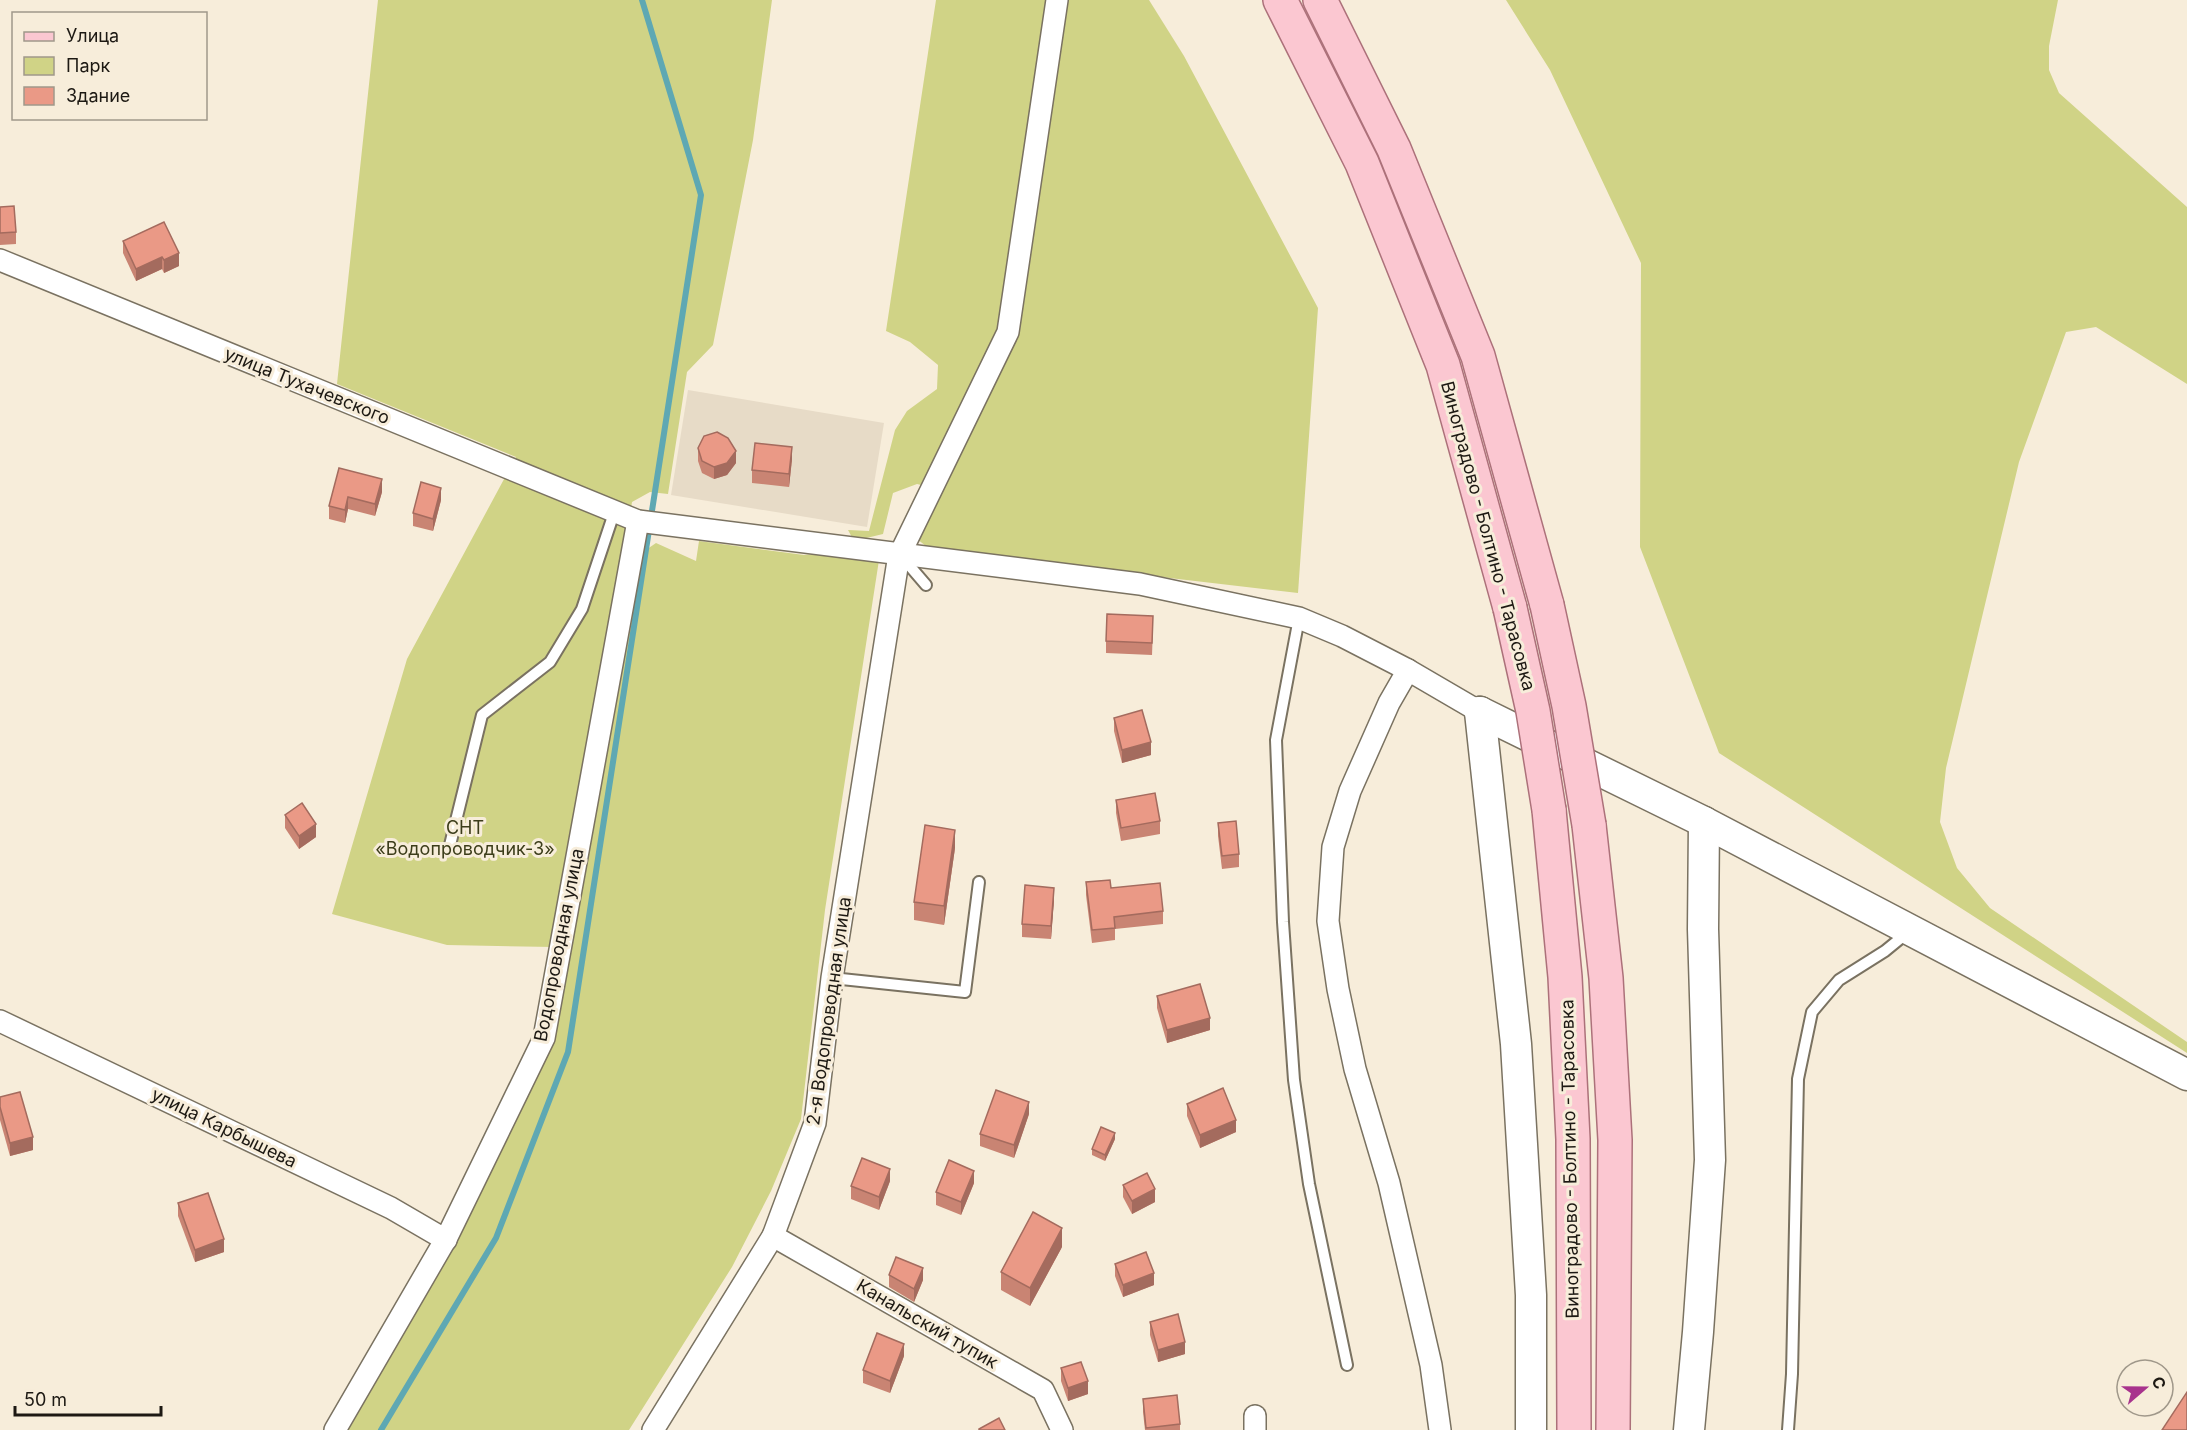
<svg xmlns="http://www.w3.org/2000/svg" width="2187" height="1430" viewBox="0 0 2187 1430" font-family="Inter,sans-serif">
<rect width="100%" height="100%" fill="#f7edda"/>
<path fill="#e7dbc7" d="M 688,390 L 884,423 L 867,527 L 671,495 Z"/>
<g fill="#d0d386">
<path d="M 378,0 L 772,0 L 753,140 L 713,345 L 687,372 L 668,494 L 650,492 L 632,502 L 596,724 L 554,947 L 447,945 L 332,914 L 407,659 L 516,457 L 337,384 Z"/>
<path d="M 936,0 L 1149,0 L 1184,56 L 1318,308 L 1298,593 L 931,550 L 917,539 L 938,489 L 917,484 L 893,493 L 883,534 L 854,541 L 848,530 L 869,531 L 895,430 L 907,411 L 937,389 L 938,365 L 910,342 L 886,331 Z"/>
<path d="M 1506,0 L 2058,0 L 2049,46 L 2049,70 L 2059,93 L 2187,207 L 2187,384 L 2096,327 L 2066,332 L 2019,462 L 1946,768 L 1940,822 L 1957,868 L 1990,908 L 2187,1042 L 2187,1053 L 1719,753 L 1640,547 L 1641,263 L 1550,70 Z"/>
<path d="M 699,541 L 804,555 L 832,552 L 879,560 L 825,910 L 801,1119 L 771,1191 L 732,1267 L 629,1430 L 345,1430 L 551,1042 L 640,554 L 656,543 L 696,561 Z"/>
</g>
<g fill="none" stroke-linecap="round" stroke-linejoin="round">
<path stroke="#5ea8b3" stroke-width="6" d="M 381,1430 L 496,1238 L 568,1052 L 701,195 L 642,0"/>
<g stroke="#7a7261" stroke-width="14">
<g id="lane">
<path d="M 902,557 L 926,585"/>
<path d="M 1299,618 L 1276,740 L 1283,922 L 1294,1080 L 1309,1184 L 1347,1365"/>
<path d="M 450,845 L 482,715 L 550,662 L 582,609 L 614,513"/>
<path d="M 832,978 L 965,992 L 979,882"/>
<path d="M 1788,1430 L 1792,1374 L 1798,1079 L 1812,1012 L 1839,980 L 1885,951 L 1907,933"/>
</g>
</g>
<g stroke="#7a7261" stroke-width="24">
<g id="street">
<path d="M 0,260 L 638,521 L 1140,584 L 1299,618 L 1342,636 L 1408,670 L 1480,712"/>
<path d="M 1408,670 L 1389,703 L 1350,791 L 1333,847 L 1328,921 L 1338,989 L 1355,1069 L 1389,1183 L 1431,1365 L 1440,1430"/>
<path d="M 0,1021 L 391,1208 L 446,1240"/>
<path d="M 773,1236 L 1043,1390 L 1062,1430"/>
<path d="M 1255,1416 L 1255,1430"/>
<path d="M 335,1430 L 447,1237 L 544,1038 L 638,521"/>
<path d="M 653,1430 L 773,1236 L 815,1123 L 832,978 L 898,561 L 900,554 L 1008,332 L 1057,0"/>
</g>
</g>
<g stroke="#7a7261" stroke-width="33">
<g id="secondary">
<path d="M 1480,712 L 1704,822 L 2187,1075"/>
<path d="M 1480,712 L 1516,1044 L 1531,1295 L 1531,1430"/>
<path d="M 1689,1430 L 1698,1332 L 1710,1160 L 1703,929 L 1704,822"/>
</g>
</g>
<g stroke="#ac717a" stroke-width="36">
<g id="primary">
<path d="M 1280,0 L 1362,163 L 1443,365 L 1510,608"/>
<path d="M 1320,0 L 1394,149 L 1478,356 L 1547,605"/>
<path d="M 1549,810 L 1565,977 L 1573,1139 L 1574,1430"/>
<path d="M 1589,825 L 1606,978 L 1615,1140 L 1613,1430"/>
</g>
</g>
<use href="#lane" stroke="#fff" stroke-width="10"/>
<use href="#street" stroke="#fff" stroke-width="21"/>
<use href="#secondary" stroke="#fff" stroke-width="30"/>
<use href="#primary" stroke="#fbc7d1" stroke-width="33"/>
<g stroke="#ac717a" stroke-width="36" stroke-linecap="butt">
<g id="primary-bridge">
<path d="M 1547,605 L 1569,706 L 1589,825"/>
<path d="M 1510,608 L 1533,711 L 1549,810"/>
</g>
</g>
<use href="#primary-bridge" stroke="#fbc7d1" stroke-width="33"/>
</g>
<g fill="#c98473">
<path d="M 0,207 L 16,232 L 16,244 L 0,245 Z"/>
<path d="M 164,222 L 179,266 L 164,273 L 162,269 L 136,281 L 123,253 L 123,241 Z"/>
<path d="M 698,448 L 736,463 L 727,475 L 714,479 L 702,473 L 698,461 Z"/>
<path d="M 792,459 L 789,487 L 752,483 L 752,470 Z"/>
<path d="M 339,468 L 382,492 L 375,516 L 348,509 L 345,523 L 329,519 L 329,506 Z"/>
<path d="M 441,500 L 433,531 L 413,526 L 413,513 Z"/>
<path d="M 1153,628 L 1152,655 L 1106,653 L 1106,641 Z"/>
<path d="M 1114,718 L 1151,755 L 1122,763 L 1114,731 Z"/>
<path d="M 1116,800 L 1160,821 L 1160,834 L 1121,841 L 1116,813 Z"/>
<path d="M 285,815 L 316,837 L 299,849 L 285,828 Z"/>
<path d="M 1218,823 L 1239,854 L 1239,867 L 1222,869 L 1218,836 Z"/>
<path d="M 955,848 L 944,925 L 914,920 L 914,902 Z"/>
<path d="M 1086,882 L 1111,888 L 1163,911 L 1163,924 L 1115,929 L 1115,940 L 1092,943 L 1086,895 Z"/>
<path d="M 1054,900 L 1051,939 L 1022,937 L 1022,924 Z"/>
<path d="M 1157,996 L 1210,1030 L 1167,1043 L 1157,1008 Z"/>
<path d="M 0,1097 L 33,1150 L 10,1156 L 0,1120 Z"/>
<path d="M 1187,1104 L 1236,1132 L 1200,1148 L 1187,1116 Z"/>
<path d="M 1029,1114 L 1014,1158 L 980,1146 L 980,1134 Z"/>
<path d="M 1115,1139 L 1105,1161 L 1092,1155 L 1092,1149 Z"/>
<path d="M 890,1181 L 879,1210 L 851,1199 L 851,1186 Z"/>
<path d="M 974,1183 L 961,1215 L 936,1205 L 936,1192 Z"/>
<path d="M 1123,1185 L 1155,1202 L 1132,1214 L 1123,1197 Z"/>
<path d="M 178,1203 L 224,1252 L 195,1262 L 178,1216 Z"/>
<path d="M 1062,1247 L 1030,1306 L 1001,1290 L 1001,1272 Z"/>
<path d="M 1115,1264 L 1154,1285 L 1123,1297 L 1115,1276 Z"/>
<path d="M 889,1275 L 923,1280 L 914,1302 L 889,1287 Z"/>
<path d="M 1150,1322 L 1185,1354 L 1158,1362 L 1150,1335 Z"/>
<path d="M 904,1356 L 890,1393 L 863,1383 L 863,1370 Z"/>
<path d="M 1061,1368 L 1088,1394 L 1068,1401 L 1061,1381 Z"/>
<path d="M 1143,1399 L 1180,1424 L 1180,1430 L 1145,1430 L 1143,1412 Z"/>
</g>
<g fill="#a46b5e">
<path d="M 179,253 L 179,266 L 164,273 L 164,260 Z"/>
<path d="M 162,257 L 162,269 L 136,281 L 136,269 Z"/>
<path d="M 792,447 L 792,459 L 789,487 L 789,474 Z"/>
<path d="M 736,451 L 736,463 L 727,475 L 714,479 L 714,467 Z"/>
<path d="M 382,479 L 382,492 L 375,516 L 375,504 Z"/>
<path d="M 441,488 L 441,500 L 433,531 L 433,519 Z"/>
<path d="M 348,497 L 348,509 L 345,523 L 345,510 Z"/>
<path d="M 1151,742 L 1151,755 L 1122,763 L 1122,750 Z"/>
<path d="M 316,824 L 316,837 L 299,849 L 299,836 Z"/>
<path d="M 955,830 L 955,848 L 944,925 L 944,906 Z"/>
<path d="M 1054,888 L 1054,900 L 1051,939 L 1051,926 Z"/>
<path d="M 1210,1018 L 1210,1030 L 1167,1043 L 1167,1030 Z"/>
<path d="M 1029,1102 L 1029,1114 L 1014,1158 L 1014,1145 Z"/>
<path d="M 1236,1120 L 1236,1132 L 1200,1148 L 1200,1135 Z"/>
<path d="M 1115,1133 L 1115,1139 L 1105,1161 L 1105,1155 Z"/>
<path d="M 33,1137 L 33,1150 L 10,1156 L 10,1143 Z"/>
<path d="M 890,1169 L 890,1181 L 879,1210 L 879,1197 Z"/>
<path d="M 974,1171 L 974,1183 L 961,1215 L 961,1202 Z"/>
<path d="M 1155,1189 L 1155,1202 L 1132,1214 L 1132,1201 Z"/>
<path d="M 1062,1228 L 1062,1247 L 1030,1306 L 1030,1288 Z"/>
<path d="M 224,1239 L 224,1252 L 195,1262 L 195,1250 Z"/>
<path d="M 923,1268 L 923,1280 L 914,1302 L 914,1289 Z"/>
<path d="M 1154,1273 L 1154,1285 L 1123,1297 L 1123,1285 Z"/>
<path d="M 1185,1342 L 1185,1354 L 1158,1362 L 1158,1350 Z"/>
<path d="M 904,1344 L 904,1356 L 890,1393 L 890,1381 Z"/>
<path d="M 1088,1381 L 1088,1394 L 1068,1401 L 1068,1388 Z"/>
</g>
<g fill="#ea9986" stroke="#a46b5e" stroke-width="1.5">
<path d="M 14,206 L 16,232 L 0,233 L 0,207 Z"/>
<path d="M 164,222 L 179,253 L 164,260 L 162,257 L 136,269 L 123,241 Z"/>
<path d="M 717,432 L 728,438 L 736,451 L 727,463 L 714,467 L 702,461 L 698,448 L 704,436 Z"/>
<path d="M 755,443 L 792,447 L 789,474 L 752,470 Z"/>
<path d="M 339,468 L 382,479 L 375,504 L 348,497 L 345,510 L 329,506 Z"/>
<path d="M 421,482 L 441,488 L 433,519 L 413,513 Z"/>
<path d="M 1107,614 L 1153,616 L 1152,643 L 1106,641 Z"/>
<path d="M 1142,710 L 1151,742 L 1122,750 L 1114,718 Z"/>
<path d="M 1155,793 L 1160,821 L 1121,828 L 1116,800 Z"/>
<path d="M 302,803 L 316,824 L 299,836 L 285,815 Z"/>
<path d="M 1236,821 L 1239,854 L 1222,856 L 1218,823 Z"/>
<path d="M 925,825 L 955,830 L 944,906 L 914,902 Z"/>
<path d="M 1110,880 L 1111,888 L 1160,883 L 1163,911 L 1114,917 L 1115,928 L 1092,930 L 1086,882 Z"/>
<path d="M 1025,885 L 1054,888 L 1051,926 L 1022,924 Z"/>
<path d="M 1200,984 L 1210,1018 L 1167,1030 L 1157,996 Z"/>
<path d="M 1223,1088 L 1236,1120 L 1200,1135 L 1187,1104 Z"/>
<path d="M 996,1090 L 1029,1102 L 1014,1145 L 980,1134 Z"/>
<path d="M 20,1092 L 33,1137 L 10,1143 L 0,1107 L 0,1097 Z"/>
<path d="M 1101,1127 L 1115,1133 L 1105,1155 L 1092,1149 Z"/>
<path d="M 862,1158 L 890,1169 L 879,1197 L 851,1186 Z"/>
<path d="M 949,1160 L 974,1171 L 961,1202 L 936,1192 Z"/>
<path d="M 1147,1173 L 1155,1189 L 1132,1201 L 1123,1185 Z"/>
<path d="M 208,1193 L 224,1239 L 195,1250 L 178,1203 Z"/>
<path d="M 1033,1212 L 1062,1228 L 1030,1288 L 1001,1272 Z"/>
<path d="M 1146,1252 L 1154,1273 L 1123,1285 L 1115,1264 Z"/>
<path d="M 896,1257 L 923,1268 L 914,1289 L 889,1275 Z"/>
<path d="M 1178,1314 L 1185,1342 L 1158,1350 L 1150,1322 Z"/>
<path d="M 877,1333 L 904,1344 L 890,1381 L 863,1370 Z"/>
<path d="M 1081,1362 L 1088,1381 L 1068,1388 L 1061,1368 Z"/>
<path d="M 2187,1392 L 2187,1430 L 2162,1430 Z"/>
<path d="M 1177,1395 L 1180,1424 L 1146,1428 L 1143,1399 Z"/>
<path d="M 999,1418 L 1005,1430 L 979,1430 L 979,1429 Z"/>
</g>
<g text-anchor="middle" stroke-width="6" stroke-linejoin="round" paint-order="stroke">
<g font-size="18" fill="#1d1913" stroke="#f7edda">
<text transform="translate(307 386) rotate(22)" y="6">улица Тухачевского</text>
<text transform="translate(1488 536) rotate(75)" y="6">Виноградово - Болтино - Тарасовка</text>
<text transform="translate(559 945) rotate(-79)" y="6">Водопроводная улица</text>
<text transform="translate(829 1011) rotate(-82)" y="6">2-я Водопроводная улица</text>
<text transform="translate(224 1128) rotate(26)" y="6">улица Карбышева</text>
<text transform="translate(1570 1159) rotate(-91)" y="6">Виноградово - Болтино - Тарасовка</text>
<text transform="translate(927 1324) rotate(30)" y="6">Канальский тупик</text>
</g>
<g font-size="18" fill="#3c3d1a" stroke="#f7edda">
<text x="465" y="834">СНТ<tspan x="465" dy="21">«Водопроводчик-3»</tspan></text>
</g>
</g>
<rect x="12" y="12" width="195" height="108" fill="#f7edda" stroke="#a0988a" stroke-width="1.5"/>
<rect x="24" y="32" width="30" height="9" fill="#fbc7d1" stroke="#a0988a" stroke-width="1.5"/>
<text x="66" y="42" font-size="18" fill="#1d1913">Улица</text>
<rect x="24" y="57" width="30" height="18" fill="#d0d386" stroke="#a0988a" stroke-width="1.5"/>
<text x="66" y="72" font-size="18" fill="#1d1913">Парк</text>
<rect x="24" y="87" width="30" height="18" fill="#ea9986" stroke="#a0988a" stroke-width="1.5"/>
<text x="66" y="102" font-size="18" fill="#1d1913">Здание</text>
<g transform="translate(2145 1388) rotate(70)"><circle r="28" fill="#f7edda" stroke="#a0988a" stroke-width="1.5"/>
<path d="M0-4.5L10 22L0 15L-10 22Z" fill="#a8338d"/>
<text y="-9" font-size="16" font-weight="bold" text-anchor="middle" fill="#1d1913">С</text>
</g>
<path d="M15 1406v9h146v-9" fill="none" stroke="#1d1913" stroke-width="3"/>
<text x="24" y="1406" font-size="18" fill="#1d1913" stroke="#f7edda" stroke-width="4.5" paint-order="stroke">50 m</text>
</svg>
